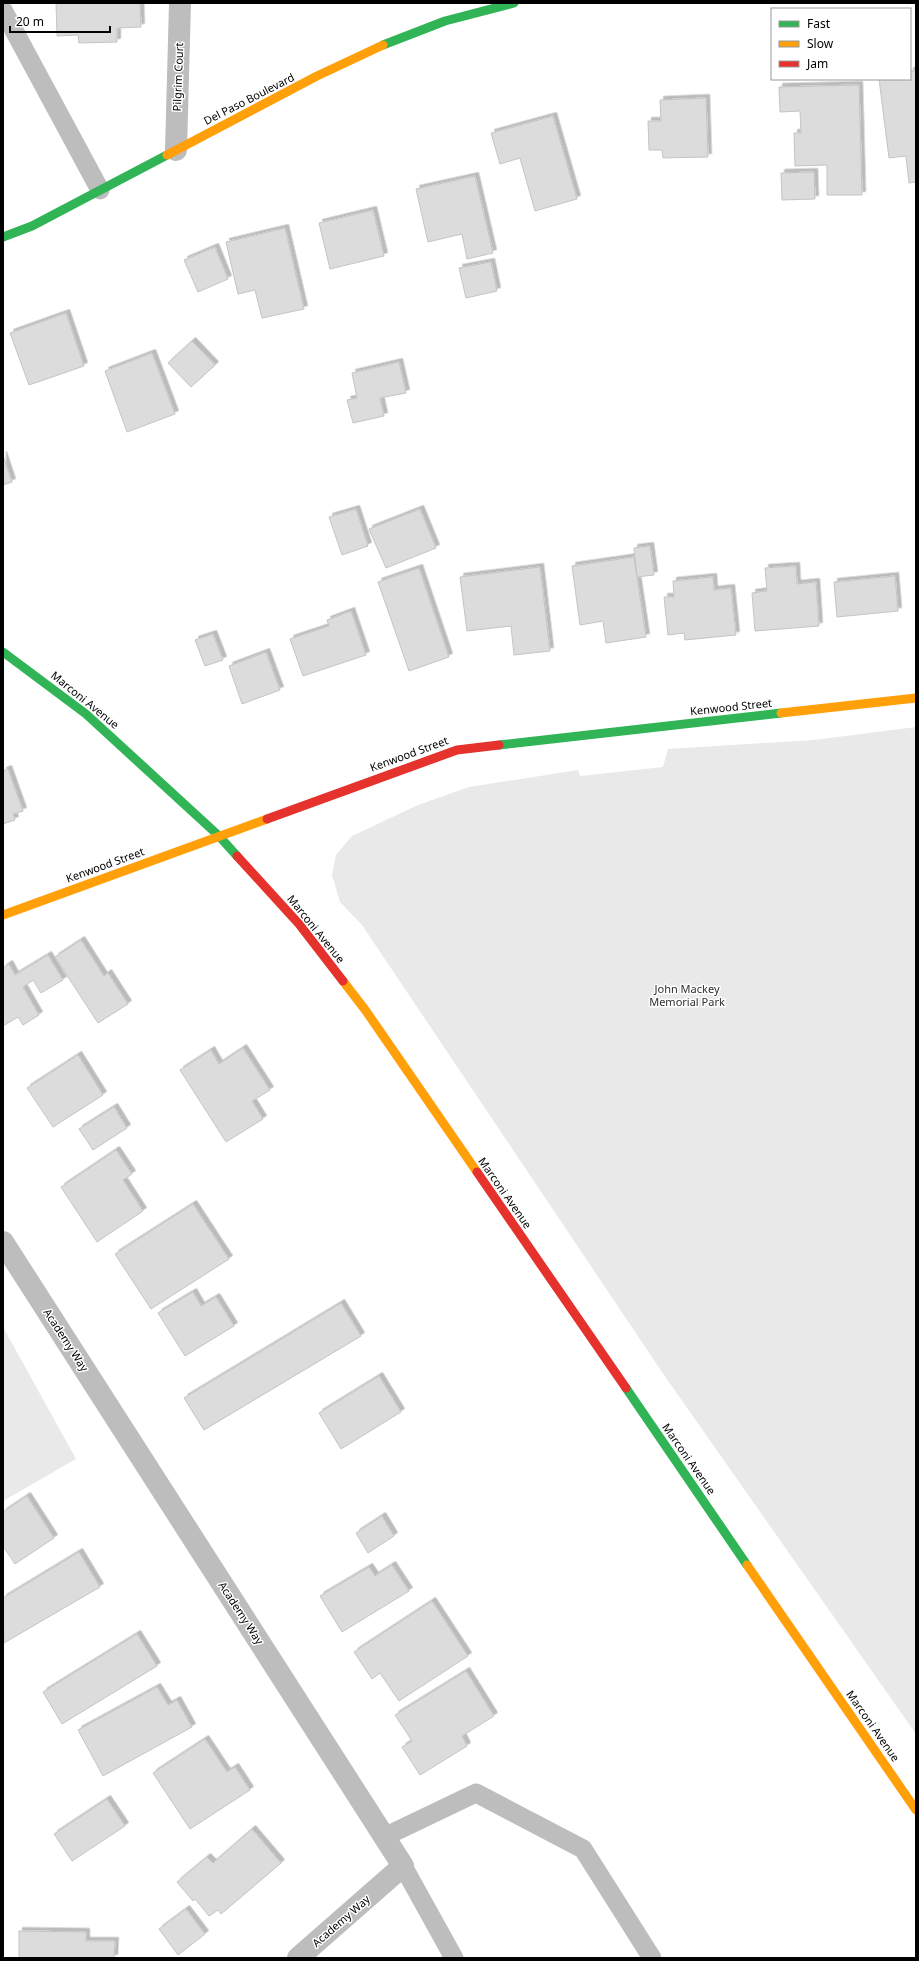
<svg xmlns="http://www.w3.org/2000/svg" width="919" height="1961" viewBox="0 0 919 1961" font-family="'Noto Sans',sans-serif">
<defs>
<filter id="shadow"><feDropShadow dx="3.5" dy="-3.5" stdDeviation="0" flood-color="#0004"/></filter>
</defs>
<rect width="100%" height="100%" fill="#fff"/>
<g fill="#e9e9e9">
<path d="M 916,727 L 916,1734 L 664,1375 L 362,925 L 340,902 L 332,875 L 336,855 L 352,836 L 418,805 L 469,787 L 578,770 L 580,776 L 663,767 L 668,749 L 814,740 Z"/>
<path d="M 3,1327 L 76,1459 L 3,1501 Z"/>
</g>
<g fill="#dcdcdc" stroke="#c4c4c4" filter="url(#shadow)">
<path d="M 56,3 L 140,3 L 141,27 L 117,28 L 117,42 L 79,43 L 78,35 L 57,36 Z"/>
<path d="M 910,71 L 916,71 L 916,182 L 909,183 L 906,156 L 889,158 L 879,79 L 910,79 Z"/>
<path d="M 859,85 L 862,195 L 827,195 L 827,165 L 795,166 L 794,133 L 801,133 L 800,111 L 780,112 L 779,87 Z"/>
<path d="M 706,98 L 708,157 L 663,158 L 662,150 L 649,150 L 648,121 L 661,121 L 660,100 Z"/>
<path d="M 553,116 L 577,199 L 535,211 L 520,158 L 500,164 L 491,133 Z"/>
<path d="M 814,172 L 815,199 L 782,200 L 781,173 Z"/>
<path d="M 475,176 L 493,253 L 467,259 L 462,234 L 428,242 L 416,189 Z"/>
<path d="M 373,210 L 384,256 L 330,269 L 319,223 Z"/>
<path d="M 285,228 L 304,309 L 262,318 L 255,290 L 238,294 L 226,242 Z"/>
<path d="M 215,247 L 228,279 L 198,292 L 184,260 Z"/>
<path d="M 491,262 L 497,291 L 466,298 L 459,268 Z"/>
<path d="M 66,313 L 84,366 L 29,385 L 10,333 Z"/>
<path d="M 192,341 L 215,365 L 191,387 L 168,363 Z"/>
<path d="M 152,353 L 175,414 L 127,432 L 105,371 Z"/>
<path d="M 399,362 L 406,393 L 380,398 L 384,416 L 353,423 L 347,400 L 357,398 L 352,373 Z"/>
<path d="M 3,455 L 12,482 L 3,485 Z"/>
<path d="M 356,509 L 368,546 L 342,555 L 329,517 Z"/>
<path d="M 420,509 L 436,548 L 386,568 L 369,529 Z"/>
<path d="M 650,546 L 654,575 L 637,577 L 634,548 Z"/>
<path d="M 634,557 L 646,637 L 606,643 L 603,621 L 580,625 L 572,566 Z"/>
<path d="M 796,566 L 797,584 L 816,582 L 819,626 L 755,631 L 752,593 L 767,591 L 765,568 Z"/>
<path d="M 540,567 L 550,651 L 514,655 L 511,626 L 467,631 L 460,577 Z"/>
<path d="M 419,568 L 449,657 L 409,671 L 378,582 Z"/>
<path d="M 895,576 L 898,611 L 837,617 L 834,582 Z"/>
<path d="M 713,577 L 714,590 L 731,588 L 736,635 L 685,640 L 684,633 L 668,635 L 664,597 L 674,597 L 673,581 Z"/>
<path d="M 351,611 L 366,655 L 303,676 L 290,639 L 329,626 L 327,620 Z"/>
<path d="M 213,634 L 223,660 L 205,666 L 195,640 Z"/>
<path d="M 266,652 L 280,690 L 242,704 L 229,666 Z"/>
<path d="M 8,769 L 23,811 L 13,814 L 15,820 L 3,824 L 3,771 Z"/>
<path d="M 81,940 L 104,976 L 108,973 L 128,1004 L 98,1023 L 55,957 Z"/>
<path d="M 48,955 L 63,980 L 41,993 L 33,980 L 23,987 L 39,1015 L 23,1025 L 18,1017 L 3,1026 L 3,968 L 9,964 L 15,975 Z"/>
<path d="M 243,1048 L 270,1090 L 252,1101 L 263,1119 L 226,1142 L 180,1070 L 211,1050 L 219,1064 Z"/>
<path d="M 78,1055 L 103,1095 L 53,1127 L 27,1088 Z"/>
<path d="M 114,1107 L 127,1128 L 93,1150 L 79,1129 Z"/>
<path d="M 116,1150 L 132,1174 L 123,1180 L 143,1211 L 97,1242 L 61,1187 Z"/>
<path d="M 193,1204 L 229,1259 L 151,1309 L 115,1254 Z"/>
<path d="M 193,1292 L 201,1306 L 216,1297 L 234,1326 L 185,1356 L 158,1313 Z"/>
<path d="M 341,1303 L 361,1336 L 204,1430 L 184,1398 Z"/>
<path d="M 379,1376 L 401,1412 L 341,1449 L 319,1413 Z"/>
<path d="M 27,1496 L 54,1538 L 15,1564 L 3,1546 L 3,1512 Z"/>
<path d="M 382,1516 L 394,1536 L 368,1553 L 356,1533 Z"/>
<path d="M 79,1552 L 100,1587 L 4,1643 L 3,1598 Z"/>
<path d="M 392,1565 L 409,1591 L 342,1632 L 320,1596 L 369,1567 L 375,1576 Z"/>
<path d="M 432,1601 L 468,1656 L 399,1701 L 380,1673 L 372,1679 L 354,1652 Z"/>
<path d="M 137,1634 L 157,1666 L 62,1724 L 43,1692 Z"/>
<path d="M 466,1671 L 494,1716 L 462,1736 L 467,1746 L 420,1775 L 402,1747 L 412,1741 L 395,1715 Z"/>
<path d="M 157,1687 L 168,1705 L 177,1700 L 192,1727 L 103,1776 L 78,1730 Z"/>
<path d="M 205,1739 L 227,1772 L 235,1767 L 250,1790 L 190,1829 L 153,1773 Z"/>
<path d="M 107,1799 L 125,1826 L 72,1861 L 54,1834 Z"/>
<path d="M 252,1829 L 281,1863 L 221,1914 L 218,1910 L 209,1916 L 195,1899 L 193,1901 L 177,1882 L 207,1857 L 213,1863 Z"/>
<path d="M 186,1909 L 205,1934 L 178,1955 L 159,1929 Z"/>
<path d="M 19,1931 L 86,1932 L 86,1941 L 115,1941 L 114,1958 L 19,1958 Z"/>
</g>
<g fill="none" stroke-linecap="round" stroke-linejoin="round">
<g stroke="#bdbdbd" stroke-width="19">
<path d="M 3,10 L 100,190"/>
<path d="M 384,1837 L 476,1793 L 583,1849 L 652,1958"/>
<path d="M 403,1866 L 454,1958"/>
</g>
<g stroke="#bdbdbd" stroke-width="22">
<path d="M 176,150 L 180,3"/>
<path d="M 3,1242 L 403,1866 L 298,1958"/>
</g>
<g stroke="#30b455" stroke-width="9">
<path d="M 383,45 L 445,21 L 514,3"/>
<path d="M 3,237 L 32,226 L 167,155"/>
<path d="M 3,652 L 86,714 L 219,836 L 237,856"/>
<path d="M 499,745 L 781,713"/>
<path d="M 626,1388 L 747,1565"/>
</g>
<g stroke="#ff9f0a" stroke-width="9">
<path d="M 167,155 L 317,76 L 383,45"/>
<path d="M 781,713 L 916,698"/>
<path d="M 3,915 L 267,819"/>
<path d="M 343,981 L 366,1011 L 477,1172"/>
<path d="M 747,1565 L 916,1810"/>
</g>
<g stroke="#e5322d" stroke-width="9">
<path d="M 267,819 L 457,750 L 499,745"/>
<path d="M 237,856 L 299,924 L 343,981"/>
<path d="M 477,1172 L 626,1388"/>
</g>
</g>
<g text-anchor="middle" stroke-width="3" stroke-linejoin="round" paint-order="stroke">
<g font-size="11" fill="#000" stroke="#fff">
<text transform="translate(178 77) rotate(-88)" y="4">Pilgrim Court</text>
<text transform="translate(249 99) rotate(-27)" y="4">Del Paso Boulevard</text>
<text transform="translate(85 700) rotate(39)" y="4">Marconi Avenue</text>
<text transform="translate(731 707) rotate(-6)" y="4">Kenwood Street</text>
<text transform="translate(409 754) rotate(-20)" y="4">Kenwood Street</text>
<text transform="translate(105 865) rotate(-20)" y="4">Kenwood Street</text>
<text transform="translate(316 929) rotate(51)" y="4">Marconi Avenue</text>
<text transform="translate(505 1193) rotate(55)" y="4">Marconi Avenue</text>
<text transform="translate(66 1340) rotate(57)" y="4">Academy Way</text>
<text transform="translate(689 1459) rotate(55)" y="4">Marconi Avenue</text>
<text transform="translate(241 1613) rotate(57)" y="4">Academy Way</text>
<text transform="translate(873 1726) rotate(55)" y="4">Marconi Avenue</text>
<text transform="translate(341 1921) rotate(-41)" y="4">Academy Way</text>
</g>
<g font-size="11" fill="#2e2e2e" stroke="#fff">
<text x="687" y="993">John Mackey<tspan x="687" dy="13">Memorial Park</tspan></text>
</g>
</g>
<rect width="919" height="1961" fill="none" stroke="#000000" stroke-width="8"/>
<rect x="771" y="8" width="140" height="72" fill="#ffffff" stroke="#999999"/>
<rect x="779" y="21" width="20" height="6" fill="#30b455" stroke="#999999"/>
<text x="807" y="28" font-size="12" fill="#000000">Fast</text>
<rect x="779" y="41" width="20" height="6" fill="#ff9f0a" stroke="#999999"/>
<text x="807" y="48" font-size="12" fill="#000000">Slow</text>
<rect x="779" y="61" width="20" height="6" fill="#e5322d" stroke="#999999"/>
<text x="807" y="68" font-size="12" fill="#000000">Jam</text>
<path d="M10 26v6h100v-6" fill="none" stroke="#000000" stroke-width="2"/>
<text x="16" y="26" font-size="12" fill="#000000" stroke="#ffffff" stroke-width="3" paint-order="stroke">20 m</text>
</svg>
